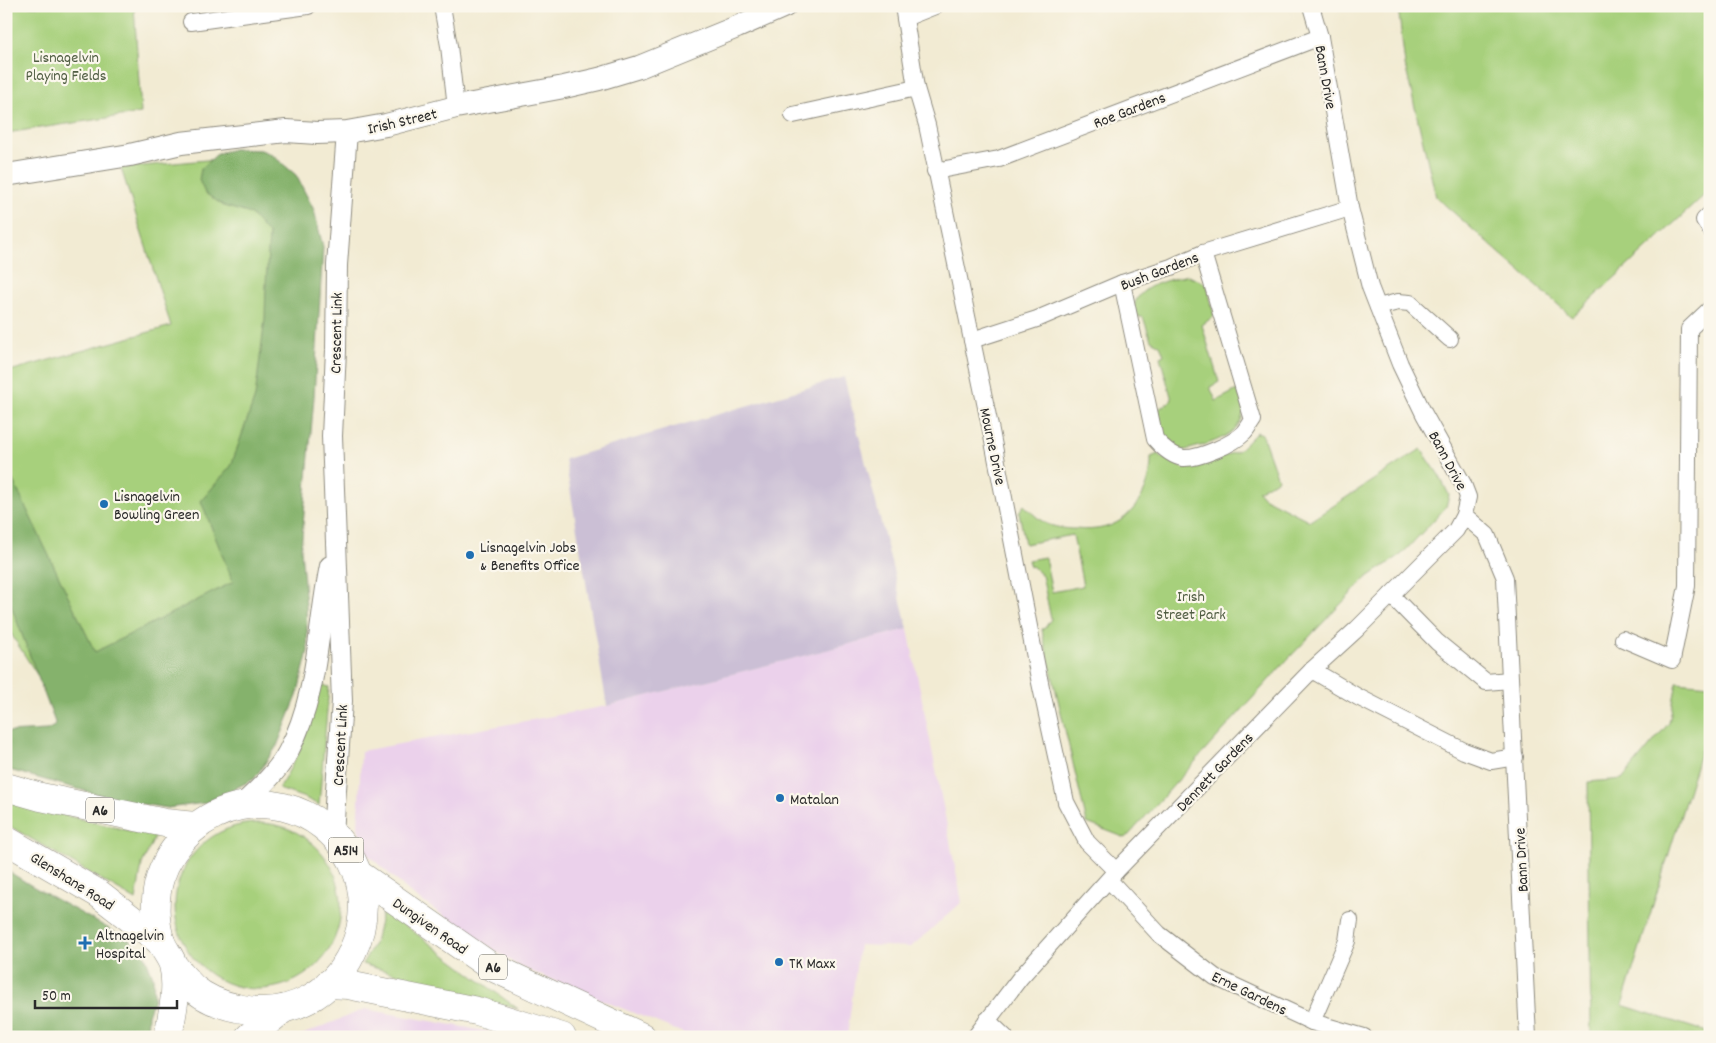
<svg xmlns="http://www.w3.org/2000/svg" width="1716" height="1043" viewBox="0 0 1716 1043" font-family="Dekko,sans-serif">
<rect width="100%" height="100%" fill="#fbf7ec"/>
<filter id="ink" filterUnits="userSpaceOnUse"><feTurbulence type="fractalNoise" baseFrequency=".02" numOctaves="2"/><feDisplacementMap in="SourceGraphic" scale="10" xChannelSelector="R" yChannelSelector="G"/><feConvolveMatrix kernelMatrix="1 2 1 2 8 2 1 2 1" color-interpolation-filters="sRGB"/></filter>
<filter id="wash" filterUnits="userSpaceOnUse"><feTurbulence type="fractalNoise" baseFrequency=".0096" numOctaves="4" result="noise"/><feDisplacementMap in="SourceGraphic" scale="20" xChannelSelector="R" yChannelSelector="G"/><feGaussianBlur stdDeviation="1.12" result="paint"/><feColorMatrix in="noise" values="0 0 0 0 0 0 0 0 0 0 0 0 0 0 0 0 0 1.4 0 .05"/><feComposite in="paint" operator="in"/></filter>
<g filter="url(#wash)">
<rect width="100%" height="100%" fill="#f2ebd3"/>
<g fill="#ebd1eb">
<path d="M 908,629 L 962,902 L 911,947 L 859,945 L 847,1037 L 693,1037 L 518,966 L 413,895 L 367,854 L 358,828 L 361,751 L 607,706 Z"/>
<path d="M 365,1009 L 518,1037 L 297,1037 Z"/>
</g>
<path fill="#cbbfd5" d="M 844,377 L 908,629 L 607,706 L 565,459 Z"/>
<g fill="#a7d07c" stroke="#697e54">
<path d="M 6,6 L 134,6 L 141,113 L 6,133 Z"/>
<path d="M 1398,6 L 1710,6 L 1710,190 L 1572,317 L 1436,197 L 1405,65 Z"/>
<path d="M 238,157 L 293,211 L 280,576 L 43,684 L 6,626 L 6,372 L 171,326 L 121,168 Z"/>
<path d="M 1186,275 L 1207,284 L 1214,316 L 1202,325 L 1219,382 L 1210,387 L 1216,401 L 1237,390 C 1239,395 1243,402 1243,408 C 1246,437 1201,446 1181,451 L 1161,430 L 1159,409 L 1172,400 L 1160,357 L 1164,355 L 1160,345 L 1151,340 L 1143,317 L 1139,317 L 1133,311 C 1136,285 1164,282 1186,275 Z"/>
<path d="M 1257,432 L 1262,434 L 1278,479 L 1258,491 L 1263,497 L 1310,521 L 1421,449 L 1439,475 L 1449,495 L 1446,507 L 1402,554 L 1365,579 L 1287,660 L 1126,838 L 1087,823 L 1043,636 L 1042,629 L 1045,628 L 1051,619 L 1042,575 L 1032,566 L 1030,567 L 1028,560 L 1045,557 L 1052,592 L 1083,586 L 1073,535 L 1025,544 L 1019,512 L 1024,505 C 1031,512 1037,518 1045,523 C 1053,527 1066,529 1075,529 C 1085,530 1096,530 1106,527 C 1135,519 1152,486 1151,457 L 1158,454 L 1163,458 L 1186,469 L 1238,451 Z"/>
<path d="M 1677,682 L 1710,685 L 1710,721 L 1622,1005 L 1710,1033 L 1710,1037 L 1591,1037 L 1588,782 L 1622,779 L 1669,723 Z"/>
<path d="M 319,685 L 329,687 L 319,805 L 305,798 L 279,789 L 299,752 L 310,721 Z"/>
<path d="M 6,801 L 134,832 L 156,834 L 142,864 L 136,900 L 6,824 Z"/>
<circle cx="258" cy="906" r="83"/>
<path d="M 383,909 L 518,1009 L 362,964 L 375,942 Z"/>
</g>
<g fill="#85b26c" stroke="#586e4c">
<path d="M 233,149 L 261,150 L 271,154 L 296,175 L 314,210 L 323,247 L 314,397 L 301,549 L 306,606 L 308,651 L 297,696 L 277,746 L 254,779 L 205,803 L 168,808 L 121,801 L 6,769 L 6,732 L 47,730 L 56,725 L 6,592 L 6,466 L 95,652 L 233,582 L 201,501 L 231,466 L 255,397 L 265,319 L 266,284 L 269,235 L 251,214 L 224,206 L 205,193 L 199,180 L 201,169 L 217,154 Z"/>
<path d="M 6,870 L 32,886 L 131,941 L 145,956 L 153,977 L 154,998 L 148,1015 L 147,1037 L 6,1037 Z"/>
</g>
</g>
<g filter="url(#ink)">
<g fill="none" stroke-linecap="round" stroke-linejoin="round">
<g stroke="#8e8b7f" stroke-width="18">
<g id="minor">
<path d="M 442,6 L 449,46 L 456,107"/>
<path d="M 903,6 L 916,88 L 927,125 L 991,431 L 1039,678 L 1066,802 L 1087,842 L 1116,871"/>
<path d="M 905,18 L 935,6"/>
<path d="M 191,22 L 308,6"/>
<path d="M 793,115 L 916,88"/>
<path d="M 935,171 L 999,159 L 1320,37"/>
<path d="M 1710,214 L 1704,220 L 1710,229"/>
<path d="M 1122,283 L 1155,439 C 1162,447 1171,456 1183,458 C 1199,459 1233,444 1244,433 C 1247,430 1250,424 1253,420 L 1203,253"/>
<path d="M 1378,307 L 1398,302 L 1410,303 L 1450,339"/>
<path d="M 972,340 L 1037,319 L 1122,283 L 1171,267 L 1203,253 L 1350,208"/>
<path d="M 1464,515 L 1487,535 L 1505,578 L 1528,1037"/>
<path d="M 1391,595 L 1437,642 L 1486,682 L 1510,680"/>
<path d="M 1623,639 L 1672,660 L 1687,586 L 1689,329 L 1710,309"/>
<path d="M 1312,670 L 1358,697 L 1464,751 L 1491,761 L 1515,757"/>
<path d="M 1109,880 L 1159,934 L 1215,977 L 1312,1022 L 1364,1037"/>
<path d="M 987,1020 L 1005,1037"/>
<path d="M 1312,1022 L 1347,941 L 1350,920"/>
<path d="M 975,1037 L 1020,978 L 1116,871 L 1312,670 L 1357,629 L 1456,530 L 1464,515 L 1468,497 L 1463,484 L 1424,414 L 1400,364 L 1370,287 L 1350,208 L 1320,37 L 1311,6"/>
</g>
</g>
<g stroke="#8e8b7f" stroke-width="22">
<g id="tertiary">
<path d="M 241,806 C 258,789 277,773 288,752 C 319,694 317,629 330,566"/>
<path d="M 333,834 L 342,701 L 332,436 L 336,350 L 337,265 L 347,132"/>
</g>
</g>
<g stroke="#8e8b7f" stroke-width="24">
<path id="secondary" d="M 6,175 L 130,155 L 181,143 L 286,131 L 317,133 L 347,132 L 386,125 L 456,107 L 564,87 L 599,79 L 639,67 L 737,27 L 785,6"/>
</g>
<g stroke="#8e8b7f" stroke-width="29">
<g id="trunk">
<path d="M 6,787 L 41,797 L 165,823 L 195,826"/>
<path d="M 6,840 L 99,894 L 161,942"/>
<path d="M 358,874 L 490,966 L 642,1037"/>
<path d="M 328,984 L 348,985 L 477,1011 L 562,1037"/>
<path d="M 168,1037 C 172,1014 179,988 173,965 C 171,957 164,950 161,942 C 154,922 154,898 160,878 C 172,842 203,813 241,806 C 269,800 300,808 323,826 C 409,894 344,1033 237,1008 C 222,1005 205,998 193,988 C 186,981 179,973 173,965"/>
<path d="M 249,1037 L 283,1009"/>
</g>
</g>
<use href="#minor" stroke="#fff" stroke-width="16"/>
<use href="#tertiary" stroke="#fff" stroke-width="20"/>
<use href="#secondary" stroke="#fff" stroke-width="22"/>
<use href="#trunk" stroke="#fff" stroke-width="28"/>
</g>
</g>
<g fill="#1f6fb2" stroke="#fbf7ec" stroke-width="2">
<circle cx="104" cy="504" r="5"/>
<circle cx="470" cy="555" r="5"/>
<circle cx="780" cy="798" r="5"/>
<path d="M82.5 935.5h5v5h5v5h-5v5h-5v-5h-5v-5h5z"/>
<circle cx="779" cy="962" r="5"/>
</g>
<g text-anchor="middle" stroke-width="4.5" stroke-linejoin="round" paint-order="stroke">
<g fill="#fbf7ec" stroke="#696865" stroke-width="1">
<rect x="86" y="797.5" width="28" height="25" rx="4"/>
<rect x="328.5" y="837.5" width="35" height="25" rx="4"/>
<rect x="479" y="954.5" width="28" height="25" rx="4"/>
</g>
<g font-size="15" font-weight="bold" fill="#2b2b2b">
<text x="100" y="815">A6</text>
<text x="346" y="855">A514</text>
<text x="493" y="972">A6</text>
</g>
<g font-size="16" fill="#505d43" stroke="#fbf7ec">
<text x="66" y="62">Lisnagelvin<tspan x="66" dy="18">Playing Fields</tspan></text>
<text x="1191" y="601">Irish<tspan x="1191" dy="18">Street Park</tspan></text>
</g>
<g font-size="16" fill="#2b2b2b" stroke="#fbf7ec">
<text transform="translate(1327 77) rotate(80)" y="6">Bann Drive</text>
<text transform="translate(1129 109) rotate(-21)" y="6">Roe Gardens</text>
<text transform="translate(402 120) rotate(-13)" y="6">Irish Street</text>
<text transform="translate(1159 270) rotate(-21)" y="6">Bush Gardens</text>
<text transform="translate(335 333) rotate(-89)" y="6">Crescent Link</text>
<text transform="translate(994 446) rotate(78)" y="6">Mourne Drive</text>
<text transform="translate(1449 460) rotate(62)" y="6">Bann Drive</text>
<text transform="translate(339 745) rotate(-87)" y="6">Crescent Link</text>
<text transform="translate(1214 771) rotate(-46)" y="6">Dennett Gardens</text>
<text transform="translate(1520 860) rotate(-93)" y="6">Bann Drive</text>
<text transform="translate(73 880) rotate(32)" y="6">Glenshane Road</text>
<text transform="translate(431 925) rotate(35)" y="6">Dungiven Road</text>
<text transform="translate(1250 992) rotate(26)" y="6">Erne Gardens</text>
</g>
<g font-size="16" fill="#2b2b2b" stroke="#fbf7ec" text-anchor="start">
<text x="114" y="501">Lisnagelvin<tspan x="114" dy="18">Bowling Green</tspan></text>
<text x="480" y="552">Lisnagelvin Jobs<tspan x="480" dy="18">&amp; Benefits Office</tspan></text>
<text x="790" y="804">Matalan</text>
<text x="96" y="940">Altnagelvin<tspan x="96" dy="18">Hospital</tspan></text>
<text x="789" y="968">TK Maxx</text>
</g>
</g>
<rect width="1716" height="1043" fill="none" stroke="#fbf7ec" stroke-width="25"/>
<path d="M35 1000v8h142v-8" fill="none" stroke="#2b2b2b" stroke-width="2.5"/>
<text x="42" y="1000" font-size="15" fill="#2b2b2b" stroke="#fbf7ec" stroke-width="4" paint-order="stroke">50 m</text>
</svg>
